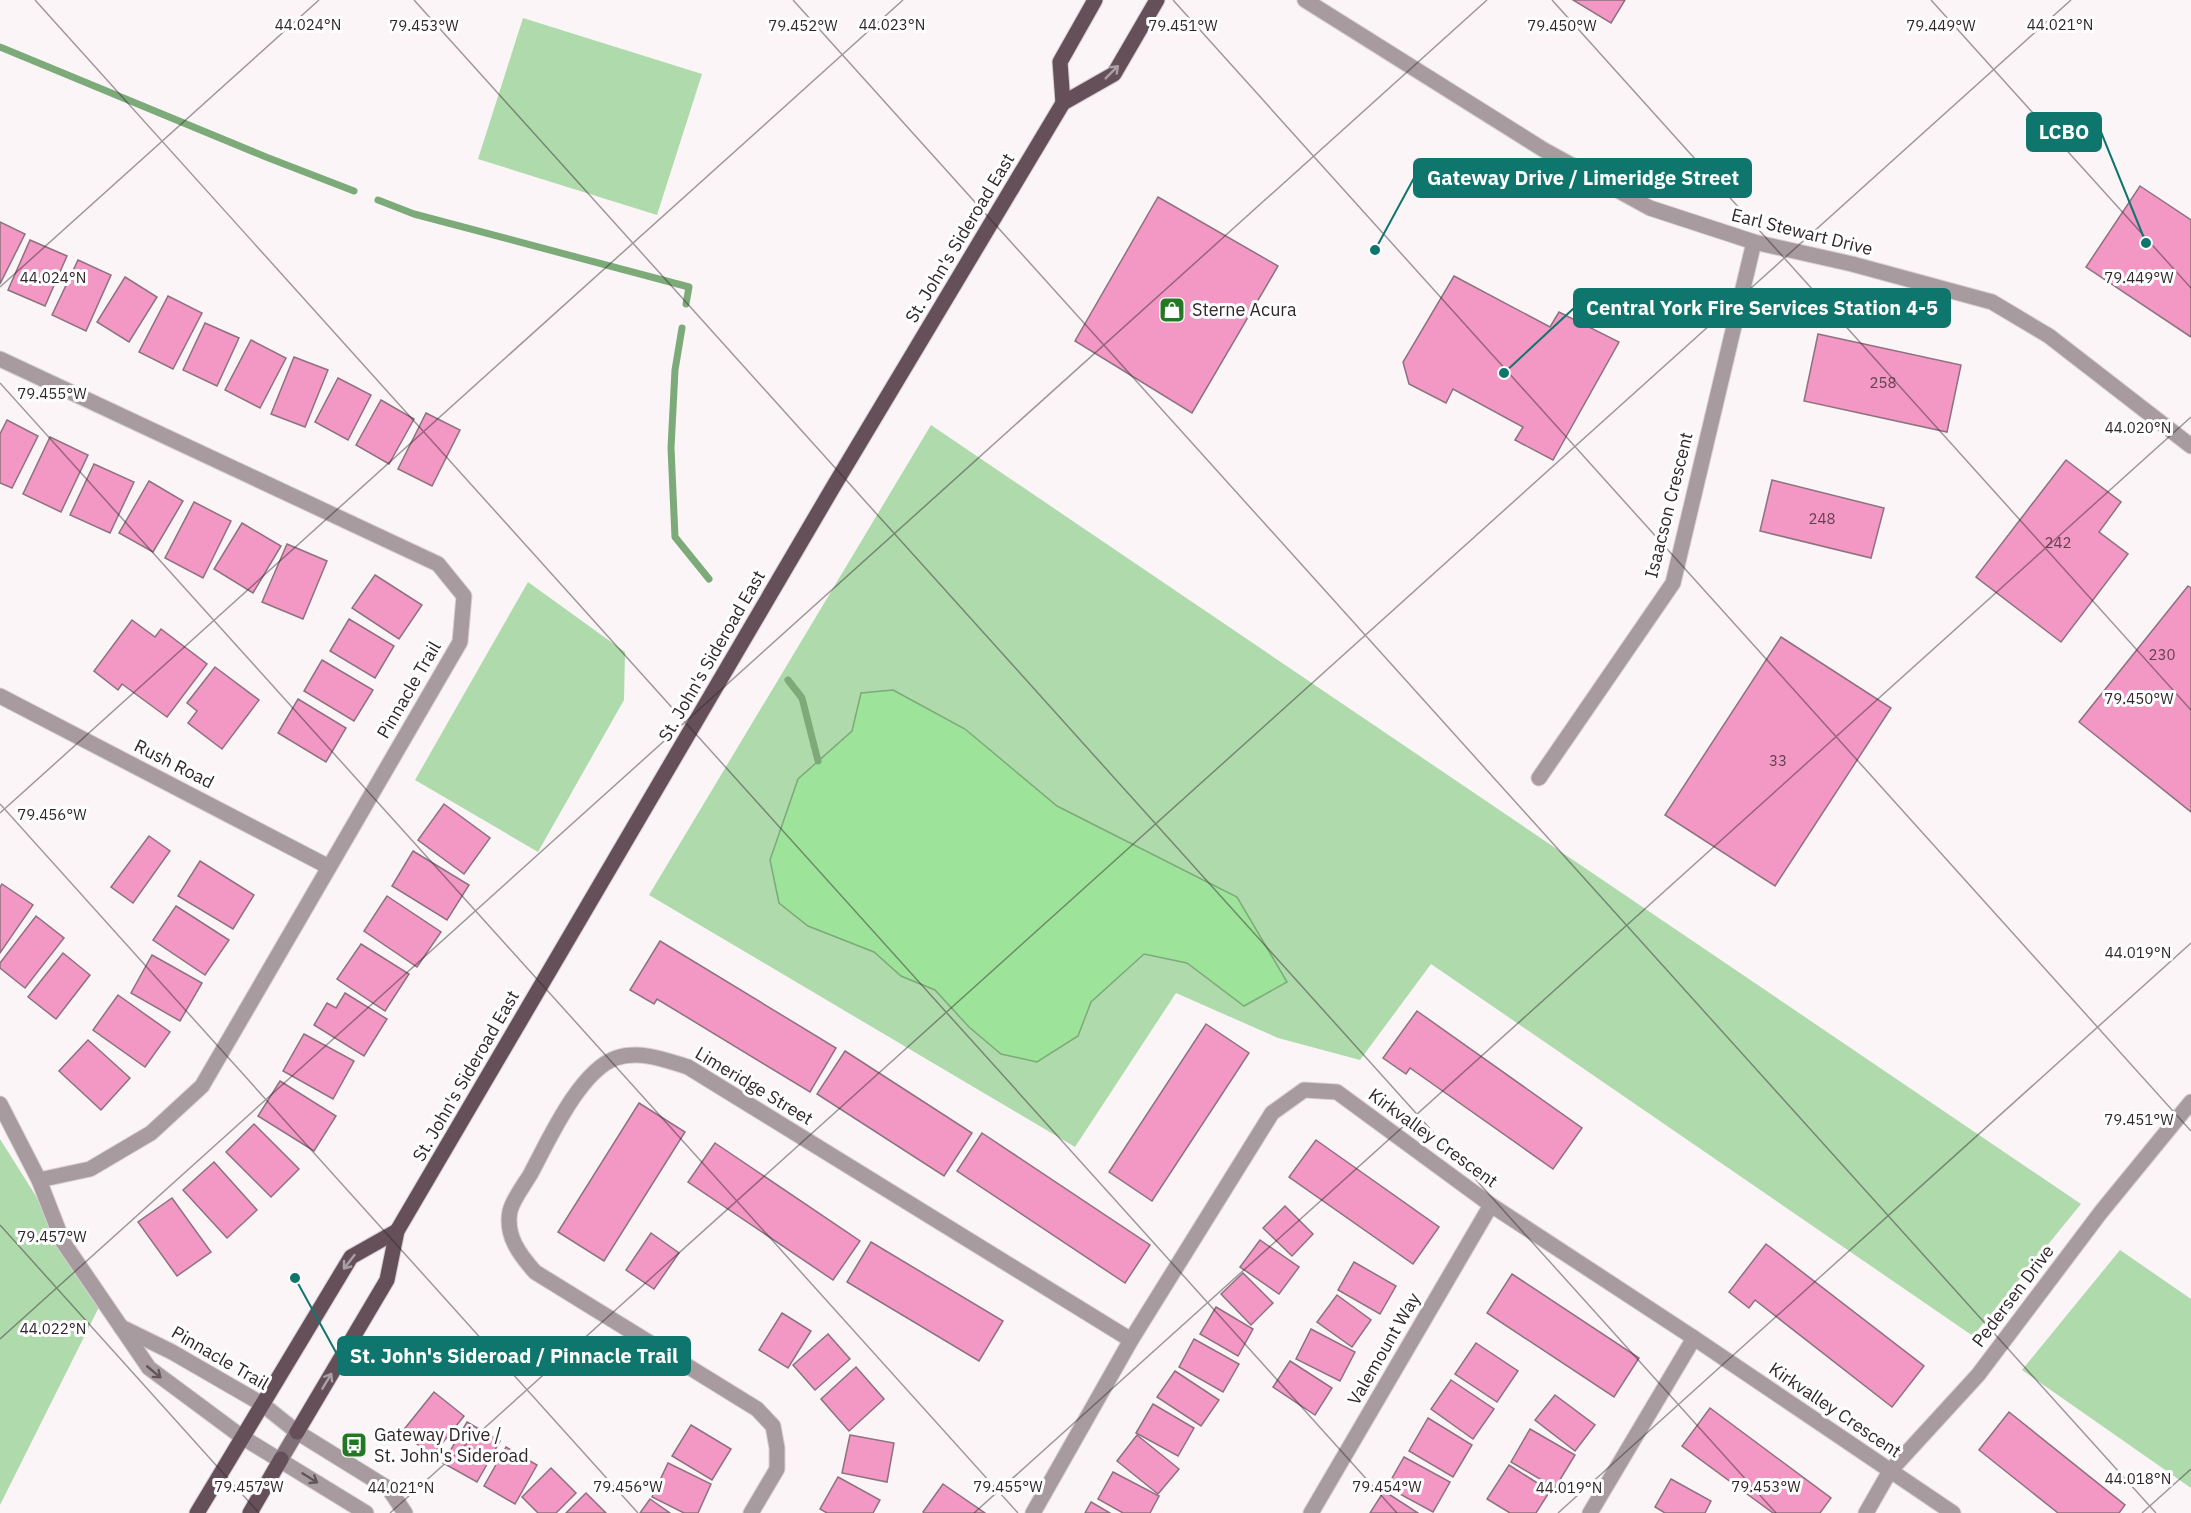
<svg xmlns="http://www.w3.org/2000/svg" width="2191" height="1513" viewBox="0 0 2191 1513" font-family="'IBM Plex Sans',sans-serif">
<rect width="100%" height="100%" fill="#fcf5f8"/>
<g fill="#afdaac">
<path d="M 523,18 L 702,74 L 657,215 L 478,159 Z"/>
<path d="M 931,425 L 2081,1204 L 1973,1336 L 1431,964 L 1360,1060 L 1278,1038 L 1176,993 L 1075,1147 L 649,895 Z"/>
<path d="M 528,582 L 625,652 L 624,700 L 538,852 L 415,780 Z"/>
<path d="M 0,1139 L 102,1301 L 0,1505 Z"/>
<path d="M 2120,1250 L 2191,1299 L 2191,1488 L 2022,1370 Z"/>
</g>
<path fill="#9ee39a" stroke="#7daa79" stroke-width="1.5" d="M 893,690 L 965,729 L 1057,806 L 1237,897 L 1287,982 L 1244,1006 L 1187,963 L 1144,954 L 1091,1002 L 1078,1036 L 1037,1062 L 1001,1054 L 969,1027 L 935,990 L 901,976 L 874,952 L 808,926 L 779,903 L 770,860 L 798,779 L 852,731 L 861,693 Z"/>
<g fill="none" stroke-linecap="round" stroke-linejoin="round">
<g stroke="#7daa79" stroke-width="7">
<path d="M 0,47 L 266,157 L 354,191"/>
<path d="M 378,200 L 414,214 L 689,287 L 686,304"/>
<path d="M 682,328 L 675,370 L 671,448 L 675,537 L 709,579"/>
<path d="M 788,680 L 802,698 L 818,761"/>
</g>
</g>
<g fill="#f397c4" stroke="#8d727e" stroke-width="1.5">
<path d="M 1573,0 L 1625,0 L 1611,23 Z"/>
<path d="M 2140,186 L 2191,220 L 2191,337 L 2086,267 Z"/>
<path d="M 1158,197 L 1278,266 L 1192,413 L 1075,341 Z"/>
<path d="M 0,222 L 25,234 L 0,284 Z"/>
<path d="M 30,240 L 67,256 L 45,306 L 8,290 Z"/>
<path d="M 78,260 L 111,275 L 86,331 L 52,315 Z"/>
<path d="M 1454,276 L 1550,327 L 1559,312 L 1619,342 L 1553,460 L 1515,440 L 1523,427 L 1453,389 L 1446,403 L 1409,384 L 1403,362 Z"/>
<path d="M 125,277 L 157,297 L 129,342 L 97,322 Z"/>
<path d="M 168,296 L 202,313 L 173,369 L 139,352 Z"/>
<path d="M 205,323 L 239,338 L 217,386 L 183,370 Z"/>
<path d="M 1818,334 L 1961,365 L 1947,432 L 1804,401 Z"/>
<path d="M 251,340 L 286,358 L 260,408 L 225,390 Z"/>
<path d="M 294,357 L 328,370 L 305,427 L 271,414 Z"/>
<path d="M 338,378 L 371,395 L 348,440 L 315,422 Z"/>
<path d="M 381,400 L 414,419 L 389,464 L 356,445 Z"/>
<path d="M 426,413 L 460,430 L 432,486 L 398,469 Z"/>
<path d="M 7,420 L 38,436 L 12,488 L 0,483 L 0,434 Z"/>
<path d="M 50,437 L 88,455 L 61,512 L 23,494 Z"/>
<path d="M 2066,460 L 2121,502 L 2099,532 L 2128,554 L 2061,642 L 1976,577 Z"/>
<path d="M 94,464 L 134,482 L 110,533 L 70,515 Z"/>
<path d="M 1772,480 L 1884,508 L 1871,558 L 1760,531 Z"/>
<path d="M 149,481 L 183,501 L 153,552 L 119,533 Z"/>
<path d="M 194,502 L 231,521 L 203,578 L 165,558 Z"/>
<path d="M 242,523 L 281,546 L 253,593 L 214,569 Z"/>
<path d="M 287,544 L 327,561 L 303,619 L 262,602 Z"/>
<path d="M 375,575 L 422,605 L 399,639 L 352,608 Z"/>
<path d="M 2188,586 L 2191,588 L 2191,812 L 2079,722 Z"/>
<path d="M 349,619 L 394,646 L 375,678 L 330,651 Z"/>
<path d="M 132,620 L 155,637 L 161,629 L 207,664 L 167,717 L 122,684 L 118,690 L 94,671 Z"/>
<path d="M 1781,637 L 1891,708 L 1775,886 L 1665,815 Z"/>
<path d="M 322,660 L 373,690 L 354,721 L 304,691 Z"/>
<path d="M 215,667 L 259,700 L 222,749 L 188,723 L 197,711 L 187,703 Z"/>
<path d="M 298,699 L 346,728 L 326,762 L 278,733 Z"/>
<path d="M 444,804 L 490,838 L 464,874 L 418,840 Z"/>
<path d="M 149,836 L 170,851 L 133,903 L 111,887 Z"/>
<path d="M 413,851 L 469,885 L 447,920 L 392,886 Z"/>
<path d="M 200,861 L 254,895 L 233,929 L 178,896 Z"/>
<path d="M 2,884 L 33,905 L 0,953 L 0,887 Z"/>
<path d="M 387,896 L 441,932 L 417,967 L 364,931 Z"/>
<path d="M 176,906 L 229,940 L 205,975 L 153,940 Z"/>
<path d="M 36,916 L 64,938 L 25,988 L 0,968 L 0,963 Z"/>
<path d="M 660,941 L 836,1048 L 810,1092 L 657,999 L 654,1004 L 630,990 Z"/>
<path d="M 361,944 L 409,974 L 385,1011 L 337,979 Z"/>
<path d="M 63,953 L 90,975 L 56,1019 L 28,997 Z"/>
<path d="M 152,955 L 202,983 L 180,1021 L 131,993 Z"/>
<path d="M 345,993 L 387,1019 L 364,1056 L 314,1025 L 327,1003 L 336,1008 Z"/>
<path d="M 118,995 L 170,1032 L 145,1067 L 93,1030 Z"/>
<path d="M 1417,1011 L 1582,1128 L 1553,1169 L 1410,1068 L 1406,1074 L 1383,1058 Z"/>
<path d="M 1206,1024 L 1249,1053 L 1152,1201 L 1109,1172 Z"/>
<path d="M 304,1034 L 354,1061 L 333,1099 L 283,1071 Z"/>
<path d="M 88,1040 L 130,1078 L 101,1110 L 59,1071 Z"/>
<path d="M 845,1051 L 972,1133 L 944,1176 L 817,1094 Z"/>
<path d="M 280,1081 L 336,1116 L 314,1151 L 258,1116 Z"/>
<path d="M 639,1103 L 685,1132 L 604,1261 L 558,1232 Z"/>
<path d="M 254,1124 L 299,1169 L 271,1197 L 226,1152 Z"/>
<path d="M 982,1133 L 1150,1245 L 1125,1283 L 957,1171 Z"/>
<path d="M 1316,1140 L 1439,1227 L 1413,1264 L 1289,1177 Z"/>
<path d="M 715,1143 L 860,1241 L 833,1280 L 688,1182 Z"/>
<path d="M 214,1162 L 257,1210 L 227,1238 L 183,1190 Z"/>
<path d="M 172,1198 L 211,1252 L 177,1276 L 138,1222 Z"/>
<path d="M 1285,1206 L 1313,1234 L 1292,1256 L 1263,1228 Z"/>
<path d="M 651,1233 L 679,1253 L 654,1289 L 626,1270 Z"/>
<path d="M 1260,1240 L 1299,1267 L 1279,1294 L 1240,1267 Z"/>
<path d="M 871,1242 L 1003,1321 L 979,1361 L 847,1282 Z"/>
<path d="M 1766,1244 L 1924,1366 L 1892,1407 L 1755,1300 L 1749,1308 L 1729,1292 Z"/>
<path d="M 1354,1262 L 1396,1286 L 1380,1314 L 1338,1290 Z"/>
<path d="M 1243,1273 L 1273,1303 L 1251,1325 L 1221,1294 Z"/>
<path d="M 1512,1274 L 1639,1358 L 1614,1397 L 1487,1313 Z"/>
<path d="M 1337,1295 L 1371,1320 L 1352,1347 L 1317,1322 Z"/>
<path d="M 1216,1307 L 1253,1329 L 1238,1356 L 1200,1334 Z"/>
<path d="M 782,1313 L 811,1331 L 788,1368 L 759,1350 Z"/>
<path d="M 1311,1329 L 1355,1352 L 1340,1381 L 1296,1359 Z"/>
<path d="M 828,1334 L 850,1359 L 815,1390 L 793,1365 Z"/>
<path d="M 1194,1339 L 1239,1364 L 1223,1392 L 1179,1367 Z"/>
<path d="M 1476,1343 L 1518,1371 L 1497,1402 L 1455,1374 Z"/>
<path d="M 1290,1361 L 1332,1388 L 1315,1415 L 1273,1387 Z"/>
<path d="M 856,1367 L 884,1399 L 849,1431 L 821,1399 Z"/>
<path d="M 1175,1371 L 1219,1400 L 1201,1426 L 1157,1397 Z"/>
<path d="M 1451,1380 L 1494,1409 L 1473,1439 L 1431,1409 Z"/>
<path d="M 434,1392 L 464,1416 L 432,1456 L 402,1432 Z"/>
<path d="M 1555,1395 L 1595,1425 L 1575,1451 L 1535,1420 Z"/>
<path d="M 1153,1404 L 1194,1428 L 1178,1456 L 1136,1433 Z"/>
<path d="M 1710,1408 L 1831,1498 L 1820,1513 L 1773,1513 L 1682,1446 Z"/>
<path d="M 2009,1412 L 2125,1505 L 2119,1513 L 2058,1513 L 1979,1450 Z"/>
<path d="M 1428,1418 L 1472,1445 L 1453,1477 L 1409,1451 Z"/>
<path d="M 467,1422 L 500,1441 L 477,1482 L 443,1463 Z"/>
<path d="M 691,1425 L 731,1449 L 712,1480 L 672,1456 Z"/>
<path d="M 1530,1429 L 1575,1455 L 1555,1488 L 1511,1462 Z"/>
<path d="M 850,1435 L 894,1443 L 887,1482 L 842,1473 Z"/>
<path d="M 1137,1435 L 1179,1469 L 1158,1494 L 1117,1461 Z"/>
<path d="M 506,1447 L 537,1465 L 515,1504 L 484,1486 Z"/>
<path d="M 1404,1457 L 1450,1482 L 1433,1512 L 1387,1487 Z"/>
<path d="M 668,1463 L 711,1484 L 698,1513 L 684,1513 L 652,1497 Z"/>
<path d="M 1509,1465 L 1550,1491 L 1536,1513 L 1510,1513 L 1487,1499 Z"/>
<path d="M 551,1468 L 576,1493 L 556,1513 L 538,1513 L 522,1497 Z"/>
<path d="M 1113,1472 L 1159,1496 L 1150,1513 L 1123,1513 L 1098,1499 Z"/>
<path d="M 838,1477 L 880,1500 L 873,1513 L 827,1513 L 820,1509 Z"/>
<path d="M 1671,1479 L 1711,1501 L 1705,1513 L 1665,1513 L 1655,1507 Z"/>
<path d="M 943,1484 L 985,1513 L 924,1513 L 923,1512 Z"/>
<path d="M 1384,1491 L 1418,1513 L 1370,1513 Z"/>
<path d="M 586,1493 L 606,1513 L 566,1513 Z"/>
<path d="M 650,1499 L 670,1513 L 640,1513 Z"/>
<path d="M 1091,1502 L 1110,1513 L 1085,1513 Z"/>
</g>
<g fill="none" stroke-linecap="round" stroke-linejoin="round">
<g stroke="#d7d0d3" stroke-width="17">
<g id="street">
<path d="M 1305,0 L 1544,150 L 1650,208 L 1754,242 L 1852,264 L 1992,302 L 2049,336 L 2191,446"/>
<path d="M 0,359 L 438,564 L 464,596 L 460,642 L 202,1086 L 151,1133 L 90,1169 L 39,1180 L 0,1104"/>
<path d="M 0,696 L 329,867"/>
<path d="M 1539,778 L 1673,583 L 1754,242"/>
<path d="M 39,1180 L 63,1242 L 149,1368 L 242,1437 L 366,1513"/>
<path d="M 121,1327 L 172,1352 L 262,1404 L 297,1432 L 389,1489 L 405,1513"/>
<path d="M 751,1513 L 777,1469 L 777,1448 L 773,1426 L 757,1409 L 535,1272 C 520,1255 505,1236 510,1211 C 513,1199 524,1185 530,1175 C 548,1142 579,1071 616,1058 C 640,1050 665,1060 688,1067 L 1131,1340"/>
<path d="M 1033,1513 L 1131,1340 L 1272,1113 L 1304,1090 L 1337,1092 L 1491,1205 L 1694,1338 L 1953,1513"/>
<path d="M 1311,1513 L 1491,1205"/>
<path d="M 1590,1513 L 1694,1338"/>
<path d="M 1866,1513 L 1890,1471 L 1978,1375 L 2101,1212 L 2191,1102"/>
</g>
</g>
<g stroke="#d7d0d3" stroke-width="17">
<path id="secondary" d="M 281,1459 L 297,1432"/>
</g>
<g stroke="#d7d0d3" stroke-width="17">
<g id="primary">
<path d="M 1063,103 L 1060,62 L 1095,0"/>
<path d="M 297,1432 L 387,1280 L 397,1231 L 832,489 L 1063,103 L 1114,74 L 1157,0"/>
<path d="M 197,1513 L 351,1257 L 397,1231"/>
<path d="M 250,1513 L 281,1459"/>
</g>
</g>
<use href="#street" stroke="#a89ba0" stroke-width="15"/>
<use href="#secondary" stroke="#816f77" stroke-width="15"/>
<use href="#primary" stroke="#655059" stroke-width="15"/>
</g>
<defs><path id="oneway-shaft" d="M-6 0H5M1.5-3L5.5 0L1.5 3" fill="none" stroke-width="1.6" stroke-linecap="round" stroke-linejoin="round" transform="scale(1.5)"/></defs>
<g stroke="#aa9fa4">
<use href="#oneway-shaft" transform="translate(1112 72) rotate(-45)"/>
<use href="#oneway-shaft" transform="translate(349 1262) rotate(128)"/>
<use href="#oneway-shaft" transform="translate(327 1381) rotate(-59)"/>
</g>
<g stroke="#61555a">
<use href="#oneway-shaft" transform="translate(154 1372) rotate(40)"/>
<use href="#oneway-shaft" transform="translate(310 1478) rotate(32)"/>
</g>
<path fill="none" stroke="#31262b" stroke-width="1.5" stroke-opacity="0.45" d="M 35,0 L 1397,1513M 414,0 L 1776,1513M 793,0 L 2156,1513M 1173,0 L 2191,1131M 1552,0 L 2191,710M 1931,0 L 2191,288M 0,287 L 319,0M 0,383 L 1018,1513M 0,804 L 638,1513M 0,813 L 903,0M 0,1225 L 259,1513M 0,1339 L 1487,0M 390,1513 L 2071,0M 974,1513 L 2191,417M 1558,1513 L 2191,943M 2142,1513 L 2191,1469"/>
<defs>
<g id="shop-square" transform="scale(1.35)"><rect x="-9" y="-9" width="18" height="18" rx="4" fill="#237824" stroke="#fff"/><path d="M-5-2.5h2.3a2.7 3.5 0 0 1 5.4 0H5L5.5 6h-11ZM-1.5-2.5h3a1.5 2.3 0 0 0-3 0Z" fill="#fff"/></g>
<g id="bus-square" transform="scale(1.35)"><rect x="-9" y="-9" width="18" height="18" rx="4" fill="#237824" stroke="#fff"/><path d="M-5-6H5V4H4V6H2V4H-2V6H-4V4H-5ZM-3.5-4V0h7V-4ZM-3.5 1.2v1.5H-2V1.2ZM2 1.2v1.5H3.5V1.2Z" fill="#fff"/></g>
</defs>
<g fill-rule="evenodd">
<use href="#shop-square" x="1172" y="310"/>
<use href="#bus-square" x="354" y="1445"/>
</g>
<g text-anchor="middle" stroke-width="6" stroke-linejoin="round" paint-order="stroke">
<g font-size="15" fill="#624251">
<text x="1883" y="388">258</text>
<text x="1822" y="524">248</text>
<text x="2058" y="548">242</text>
<text x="2162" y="660">230</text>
<text x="1778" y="766">33</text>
</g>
<g font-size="18" fill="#31262b" stroke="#fff">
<text transform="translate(1802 232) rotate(14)" y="6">Earl Stewart Drive</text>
<text transform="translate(960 238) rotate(-59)" y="6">St. John's Sideroad East</text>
<text transform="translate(1669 505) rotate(-76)" y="6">Isaacson Crescent</text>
<text transform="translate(712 656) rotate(-60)" y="6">St. John's Sideroad East</text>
<text transform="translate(409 690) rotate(-60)" y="6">Pinnacle Trail</text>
<text transform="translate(174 764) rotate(27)" y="6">Rush Road</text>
<text transform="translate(466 1076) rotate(-60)" y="6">St. John's Sideroad East</text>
<text transform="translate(754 1086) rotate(31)" y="6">Limeridge Street</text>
<text transform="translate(1433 1138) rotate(36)" y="6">Kirkvalley Crescent</text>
<text transform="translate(2013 1296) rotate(-53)" y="6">Pedersen Drive</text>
<text transform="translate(1384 1349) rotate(-60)" y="6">Valemount Way</text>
<text transform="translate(220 1358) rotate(30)" y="6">Pinnacle Trail</text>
<text transform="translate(1835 1410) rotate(34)" y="6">Kirkvalley Crescent</text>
</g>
<g font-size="18" fill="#31262b" stroke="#fff" text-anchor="start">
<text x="1192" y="316">Sterne Acura</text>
<text x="374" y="1441">Gateway Drive /<tspan x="374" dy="21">St. John's Sideroad</tspan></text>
</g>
</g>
<g font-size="15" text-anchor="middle" fill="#31262b" stroke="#fff" stroke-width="6" stroke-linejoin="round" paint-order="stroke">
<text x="308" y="30">44.024°N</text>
<text x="892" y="30">44.023°N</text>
<text x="2060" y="30">44.021°N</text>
<text x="1562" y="31">79.450°W</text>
<text x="1941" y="31">79.449°W</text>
<text x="424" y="31">79.453°W</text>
<text x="803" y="31">79.452°W</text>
<text x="1183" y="31">79.451°W</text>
<text x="2139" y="283">79.449°W</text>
<text x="53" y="283">44.024°N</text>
<text x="52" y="399">79.455°W</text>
<text x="2138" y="433">44.020°N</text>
<text x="2139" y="704">79.450°W</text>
<text x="52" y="820">79.456°W</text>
<text x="2138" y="958">44.019°N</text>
<text x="2139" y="1125">79.451°W</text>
<text x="52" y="1242">79.457°W</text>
<text x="53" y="1334">44.022°N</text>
<text x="2138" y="1484">44.018°N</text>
<text x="249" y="1492">79.457°W</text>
<text x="628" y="1492">79.456°W</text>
<text x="1008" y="1492">79.455°W</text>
<text x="1387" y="1492">79.454°W</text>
<text x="1766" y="1492">79.453°W</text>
<text x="401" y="1493">44.021°N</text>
<text x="1569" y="1493">44.019°N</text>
</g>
<path fill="none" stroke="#0f766e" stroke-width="2" d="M2146 243L2101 132M1375 250L1414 178M1504 373L1574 308M295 1278L338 1356"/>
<g fill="#0f766e" stroke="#fff" stroke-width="2">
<circle cx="2146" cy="243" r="6"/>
<circle cx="1375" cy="250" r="6"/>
<circle cx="1504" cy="373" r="6"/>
<circle cx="295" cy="1278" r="6"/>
</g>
<g fill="#0f766e" stroke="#0f766e" stroke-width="2">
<rect x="2027" y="113" width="74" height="38" rx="6"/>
<rect x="1414" y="159" width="337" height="38" rx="6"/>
<rect x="1574" y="289" width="376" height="38" rx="6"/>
<rect x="338" y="1337" width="352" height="38" rx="6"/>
</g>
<g font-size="20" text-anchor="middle" font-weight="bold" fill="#fff">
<text x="2064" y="139">LCBO</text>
<text x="1583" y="185">Gateway Drive / Limeridge Street</text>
<text x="1762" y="315">Central York Fire Services Station 4-5</text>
<text x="514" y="1363">St. John's Sideroad / Pinnacle Trail</text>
</g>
</svg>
